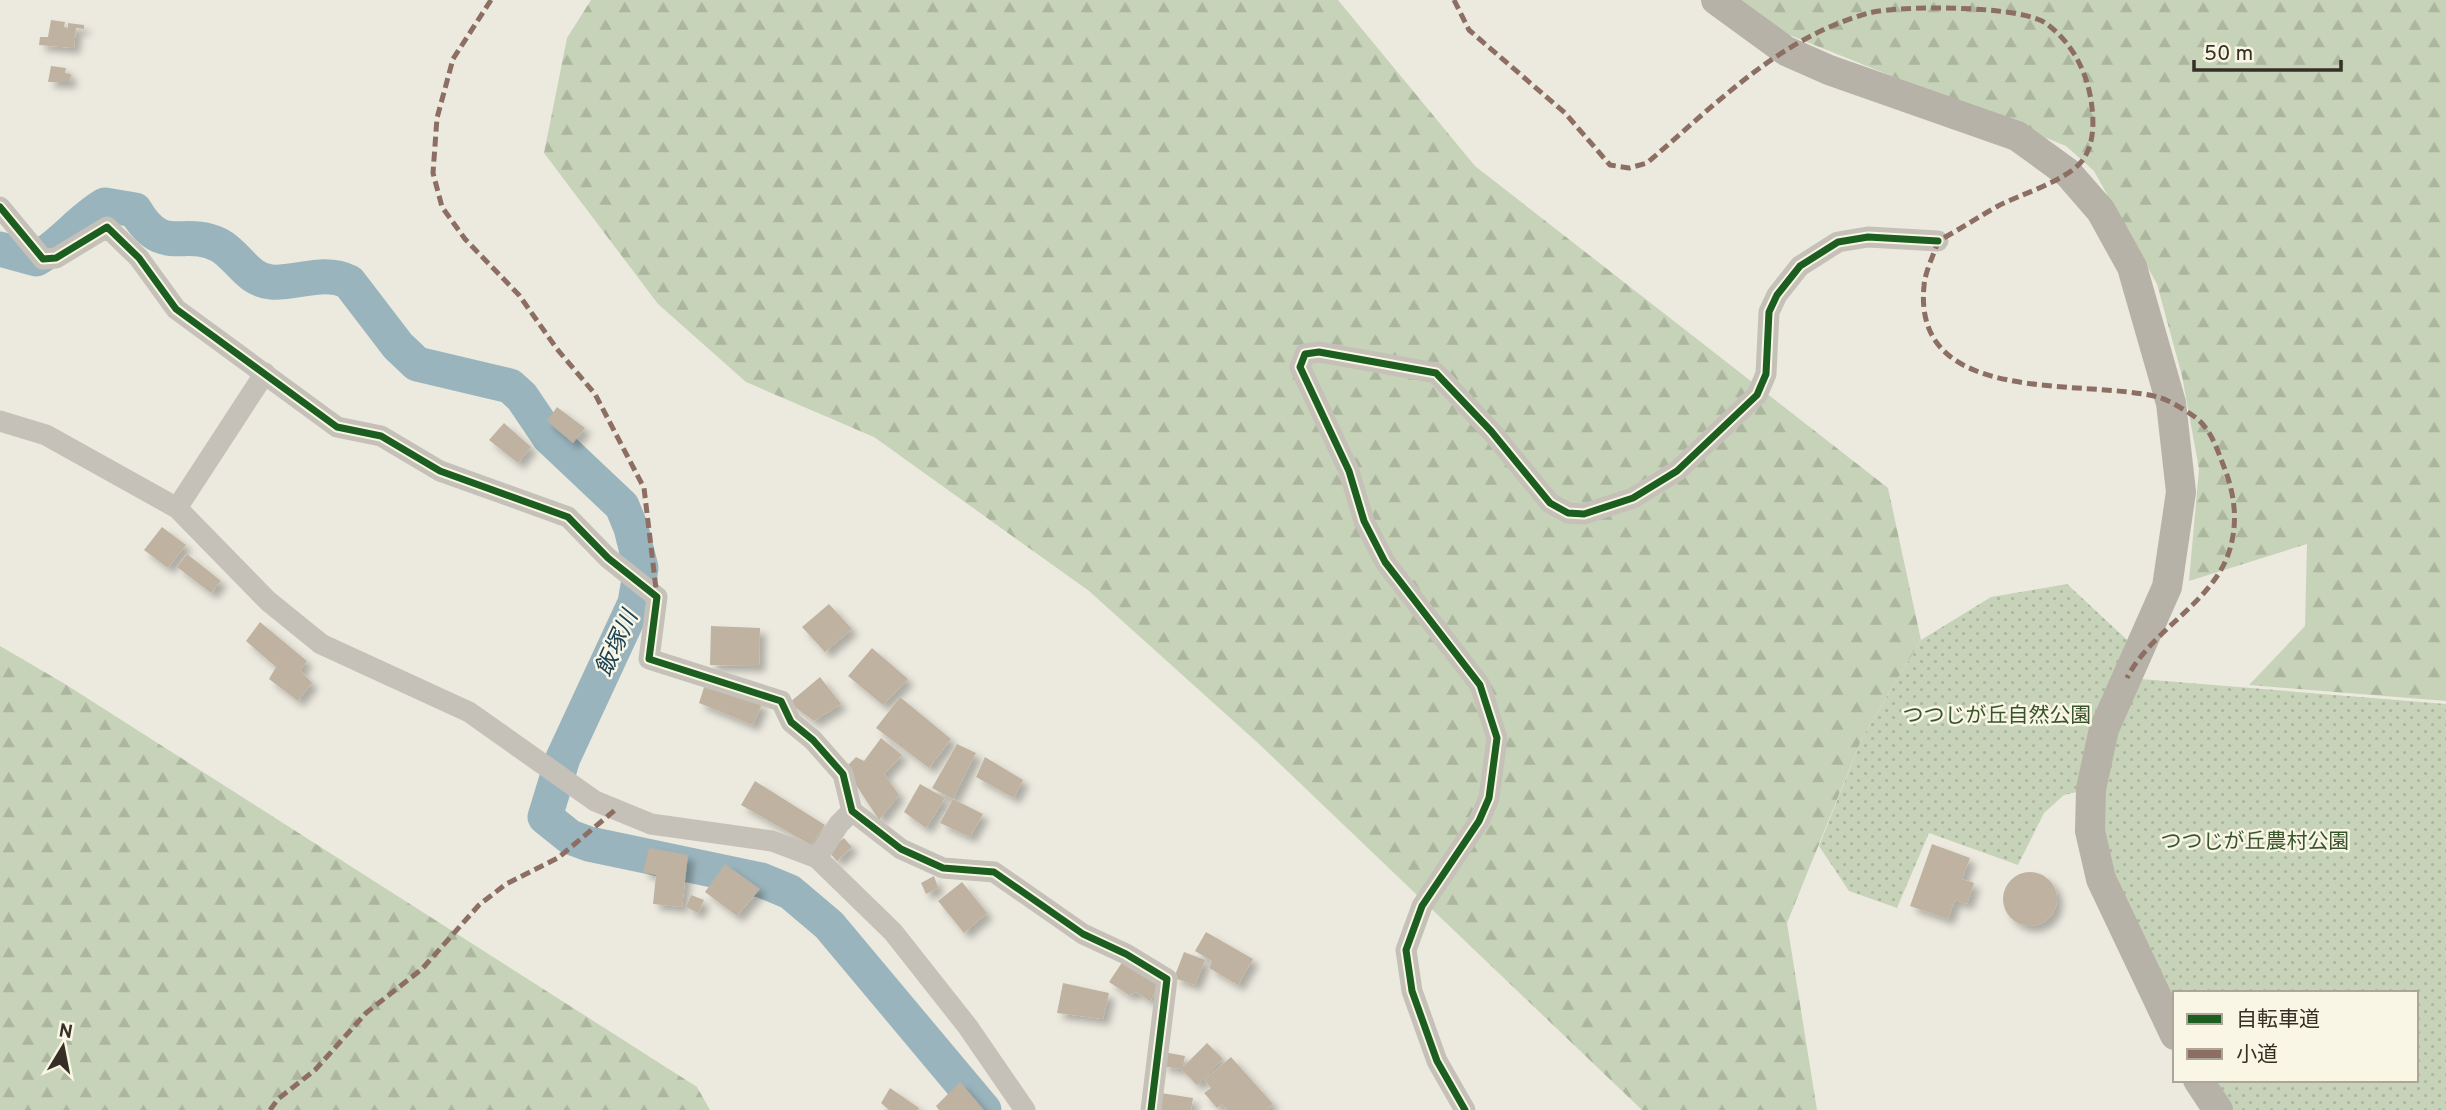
<svg xmlns="http://www.w3.org/2000/svg" width="2446" height="1110" viewBox="0 0 2446 1110" font-family="Overpass,'Noto Sans JP',sans-serif">
<defs>
<pattern id="grass-dots" width="8" height="8" patternUnits="userSpaceOnUse" patternTransform="scale(1.75)"><rect width="8" height="8" fill="#c7d3b8"/><path d="M2 2h.1M6 6h.1" fill="none" stroke="#acb59e" stroke-width="1.8" stroke-linecap="round"/></pattern>
<pattern id="forest-firs" width="22" height="20" patternUnits="userSpaceOnUse" patternTransform="scale(1.75)"><rect width="22" height="20" fill="#c7d3b8"/><path d="M5 1l3.5 6h-7zM16 11l3.5 6h-7z" fill="#acb59e"/></pattern>
<filter id="shadow"><feDropShadow dx="6" dy="6" stdDeviation="3.5" flood-color="#0004"/></filter>
</defs>
<rect width="100%" height="100%" fill="#eceadf"/>
<path fill="url(#grass-dots)" d="M 2067,584 L 2139,651 L 2128,678 L 2446,704 L 2446,1110 L 2218,1110 L 2198,1080 L 2416,1080 L 2416,993 L 2175,993 L 2175,1035 L 2101,879 L 2090,789 L 2064,795 L 2044,813 L 2018,865 L 1929,833 L 1897,908 L 1849,891 L 1819,846 L 1862,738 L 1921,640 L 1991,597 Z"/>
<g fill="url(#forest-firs)">
<path d="M 591,0 L 1338,0 L 1475,166 L 1888,488 L 1921,640 L 1862,738 L 1787,923 L 1817,1110 L 1642,1110 L 1259,744 L 1089,591 L 874,437 L 746,382 L 658,304 L 544,153 L 567,38 Z"/>
<path d="M 1740,0 L 2446,0 L 2446,701 L 2249,685 L 2305,626 L 2307,544 L 2189,581 L 2199,469 L 2182,376 L 2157,284 L 2094,171 L 2066,146 L 1782,32 Z"/>
<path d="M 0,646 L 65,684 L 697,1087 L 710,1110 L 0,1110 Z"/>
</g>
<g fill="none" stroke-linecap="round" stroke-linejoin="round">
<path stroke="#9ab4bd" stroke-width="35" d="M 0,249 L 36,259 C 62,245 79,220 105,205 L 135,210 C 163,258 183,227 219,245 C 238,255 247,280 271,282 C 296,284 324,269 349,282 L 398,346 L 417,364 L 510,386 L 522,397 L 549,437 L 622,506 L 631,528 L 641,568 L 635,603 L 563,758 L 545,817 L 570,837 L 589,844 L 761,880 L 790,892 L 829,925 L 984,1110"/>
</g>
<g fill="#c0b2a0" filter="url(#shadow)">
<path d="M 51,20 L 65,22 L 64,27 L 68,28 L 68,23 L 84,25 L 84,29 L 76,28 L 74,48 L 39,45 L 40,37 L 48,37 Z"/>
<path d="M 51,66 L 66,68 L 65,73 L 71,74 L 70,82 L 48,82 Z"/>
<path d="M 557,407 L 585,428 L 573,443 L 547,421 Z"/>
<path d="M 504,423 L 531,447 L 518,463 L 489,440 Z"/>
<path d="M 162,527 L 186,545 L 168,568 L 144,550 Z"/>
<path d="M 187,554 L 221,581 L 211,593 L 177,567 Z"/>
<path d="M 829,604 L 852,629 L 825,652 L 802,627 Z"/>
<path d="M 260,622 L 307,661 L 300,670 L 312,683 L 298,701 L 269,679 L 276,667 L 246,641 Z"/>
<path d="M 711,626 L 760,628 L 759,666 L 710,665 Z"/>
<path d="M 872,648 L 908,679 L 883,705 L 848,676 Z"/>
<path d="M 820,677 L 841,704 L 814,721 L 789,703 Z"/>
<path d="M 706,681 L 762,704 L 753,725 L 699,703 Z"/>
<path d="M 900,697 L 951,739 L 929,768 L 876,728 Z"/>
<path d="M 881,738 L 902,755 L 884,774 L 899,795 L 879,820 L 845,768 L 856,757 L 864,761 Z"/>
<path d="M 957,744 L 976,753 L 953,799 L 932,788 Z"/>
<path d="M 985,757 L 1023,780 L 1014,798 L 976,777 Z"/>
<path d="M 755,781 L 825,825 L 811,845 L 741,805 Z"/>
<path d="M 920,784 L 945,798 L 926,828 L 904,812 Z"/>
<path d="M 953,799 L 983,814 L 970,837 L 940,823 Z"/>
<path d="M 844,838 L 852,847 L 837,861 L 828,851 Z"/>
<path d="M 1932,844 L 1970,858 L 1962,879 L 1974,883 L 1967,904 L 1955,900 L 1948,919 L 1910,906 Z"/>
<path d="M 649,848 L 688,855 L 682,907 L 653,904 L 656,875 L 643,872 Z"/>
<path d="M 725,864 L 760,889 L 737,916 L 705,892 Z"/>
<circle cx="2030" cy="899" r="27"/>
<path d="M 934,876 L 938,888 L 926,894 L 921,883 Z"/>
<path d="M 962,882 L 987,913 L 964,933 L 938,901 Z"/>
<path d="M 691,895 L 704,900 L 698,913 L 686,907 Z"/>
<path d="M 1206,932 L 1253,959 L 1238,985 L 1209,968 L 1212,961 L 1195,951 Z"/>
<path d="M 1184,952 L 1205,960 L 1195,985 L 1174,978 Z"/>
<path d="M 1125,958 L 1162,983 L 1150,1001 L 1136,992 L 1129,995 L 1109,982 Z"/>
<path d="M 1063,983 L 1109,993 L 1103,1019 L 1057,1013 Z"/>
<path d="M 1207,1043 L 1223,1059 L 1197,1085 L 1181,1069 L 1162,1066 L 1164,1052 L 1185,1056 L 1183,1067 Z"/>
<path d="M 1231,1057 L 1273,1104 L 1266,1110 L 1227,1110 L 1222,1104 L 1217,1108 L 1204,1093 L 1211,1088 L 1204,1080 Z"/>
<path d="M 960,1082 L 984,1110 L 939,1110 L 936,1106 Z"/>
<path d="M 890,1088 L 919,1108 L 918,1110 L 889,1110 L 881,1103 Z"/>
<path d="M 1161,1093 L 1193,1098 L 1191,1110 L 1158,1110 Z"/>
</g>
<g fill="none" stroke-linecap="round" stroke-linejoin="round">
<g stroke="#c5c1b8" stroke-width="21">
<path d="M 0,207 L 43,259 L 56,258 L 107,227 L 139,258 L 176,309 L 337,427 L 381,436 L 440,471 L 568,517 L 608,558 L 657,597 L 649,659 L 781,701 L 791,722 L 813,740 L 843,774 L 852,811 L 901,849 L 943,868 L 994,872 L 1083,934 L 1126,954 L 1167,979 L 1151,1110"/>
<path d="M 0,421 L 46,435 L 177,508 L 268,601 L 321,644 L 469,712 L 595,801 L 651,824 L 772,841 L 817,858 L 893,932 L 968,1027 L 1025,1110"/>
<path d="M 177,508 L 265,373"/>
<path d="M 817,858 L 839,824 L 852,811"/>
<path d="M 1465,1110 L 1437,1061 L 1412,991 L 1406,950 L 1422,906 L 1479,821 L 1489,798 L 1497,738 L 1480,685 L 1385,562 L 1364,521 L 1349,471 L 1300,367 L 1305,354 L 1319,352 L 1436,373 L 1491,431 L 1550,503 L 1568,513 L 1584,514 L 1633,498 L 1677,471 L 1757,395 L 1766,374 L 1769,312 L 1777,295 L 1800,266 L 1838,242 L 1868,237 L 1938,241"/>
</g>
<g stroke="#b6b2a8" stroke-width="30">
<path d="M 1716,0 L 1786,51 L 1829,70 L 2017,136 L 2068,173 L 2101,211 L 2132,267 L 2171,403 L 2181,492 L 2167,587 L 2104,729 L 2091,789 L 2090,831 L 2101,879 L 2175,1035"/>
<path d="M 2198,1080 L 2218,1110"/>
</g>
<g stroke="#8d6e63" stroke-width="5" stroke-dasharray="10 5" stroke-linecap="butt">
<path d="M 491,0 L 453,59 L 437,118 L 433,173 L 442,207 L 465,239 L 519,295 L 557,349 L 595,394 L 644,488 L 657,597"/>
<path d="M 1454,0 L 1469,30 L 1565,113 L 1610,165 L 1629,168 L 1647,163 C 1715,105 1780,37 1869,13 C 1900,5 2023,5 2047,24 C 2072,43 2086,70 2091,100 C 2094,120 2095,144 2082,161 C 2066,181 2021,194 1998,206 C 1978,217 1959,230 1938,241 C 1934,255 1925,271 1924,286 C 1912,408 2084,378 2158,397 C 2169,400 2185,410 2195,417 C 2211,429 2217,449 2224,467 C 2236,497 2239,529 2226,560 C 2205,607 2150,632 2127,678"/>
<path d="M 270,1110 L 278,1099 L 315,1070 L 366,1013 L 422,969 L 479,905 L 506,884 L 558,858 L 615,810"/>
</g>
<g stroke="#f9f6e5" stroke-width="11">
<g id="cycleway">
<path d="M 0,207 L 43,259 L 56,258 L 107,227 L 139,258 L 176,309 L 337,427 L 381,436 L 440,471 L 568,517 L 608,558 L 657,597 L 649,659 L 781,701 L 791,722 L 813,740 L 843,774 L 852,811 L 901,849 L 943,868 L 994,872 L 1083,934 L 1126,954 L 1167,979 L 1151,1110"/>
<path d="M 1465,1110 L 1437,1061 L 1412,991 L 1406,950 L 1422,906 L 1479,821 L 1489,798 L 1497,738 L 1480,685 L 1385,562 L 1364,521 L 1349,471 L 1300,367 L 1305,354 L 1319,352 L 1436,373 L 1491,431 L 1550,503 L 1568,513 L 1584,514 L 1633,498 L 1677,471 L 1757,395 L 1766,374 L 1769,312 L 1777,295 L 1800,266 L 1838,242 L 1868,237 L 1938,241"/>
</g>
</g>
<use href="#cycleway" stroke="#1b5e20" stroke-width="7"/>
</g>
<g text-anchor="middle" stroke-width="5" stroke-linejoin="round" paint-order="stroke">
<g font-size="21" fill="#38542a" stroke="#f9f6e5">
<text x="1997" y="722">つつじが丘自然公園</text>
<text x="2255" y="848">つつじが丘農村公園</text>
</g>
<g font-size="23" font-style="italic" fill="#1b4257" stroke="#f9f6e5">
<text transform="translate(616 643) rotate(-65)" y="8">飯塚川</text>
</g>
</g>
<rect x="2173" y="991" width="245" height="91" fill="#f9f6e5" stroke="#aba699" stroke-width="2"/>
<rect x="2187" y="1014" width="35" height="10" fill="#1b5e20" stroke="#aba699" stroke-width="2"/>
<text x="2236" y="1026" font-size="21" fill="#352f26">自転車道</text>
<rect x="2187" y="1049" width="35" height="10" fill="#8d6e63" stroke="#aba699" stroke-width="2"/>
<text x="2236" y="1061" font-size="21" fill="#352f26">小道</text>
<g transform="translate(63 1047) rotate(10)" stroke="#f9f6e5" stroke-width="5" paint-order="stroke">
<path d="M0-5L12 26L0 18L-12 26Z" fill="#352f26"/>
<text y="-10" font-size="19" font-weight="bold" text-anchor="middle" fill="#352f26">N</text>
</g>
<path d="M2194 60v10h147v-10" fill="none" stroke="#352f26" stroke-width="3.5"/>
<text x="2204" y="60" font-size="21" fill="#352f26" stroke="#f9f6e5" stroke-width="5" paint-order="stroke">50 m</text>
</svg>
